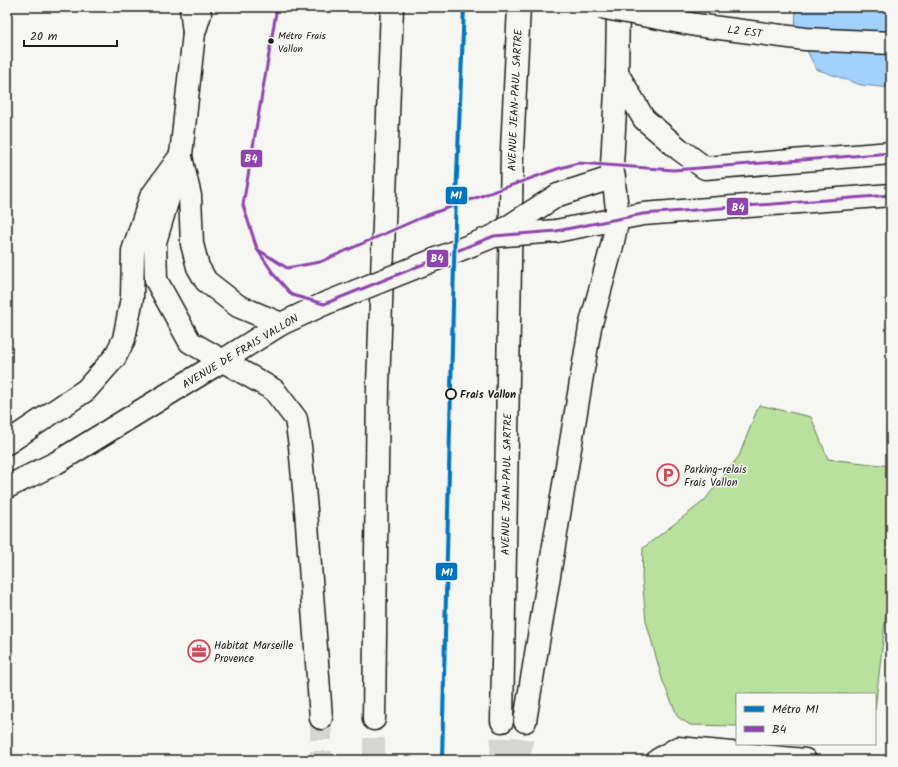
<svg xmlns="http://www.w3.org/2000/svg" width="898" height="767" viewBox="0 0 898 767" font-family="Kalam,sans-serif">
<rect width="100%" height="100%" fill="#f6f6f2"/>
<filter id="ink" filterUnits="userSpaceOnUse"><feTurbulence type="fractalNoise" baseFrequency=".025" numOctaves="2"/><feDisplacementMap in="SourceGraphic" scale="8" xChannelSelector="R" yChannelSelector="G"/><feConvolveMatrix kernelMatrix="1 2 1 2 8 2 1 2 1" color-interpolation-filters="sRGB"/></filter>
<g filter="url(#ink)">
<path fill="#b9e09c" stroke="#6a7e5c" d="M 759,405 L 811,417 L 828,459 L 891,466 L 891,569 L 875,710 L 875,694 L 737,694 L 737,726 L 690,725 L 678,717 L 663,682 L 646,621 L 642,578 L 643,548 L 704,501 L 739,456 Z"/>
<path fill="#a2d1fe" stroke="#6c89a4" d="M 796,7 L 891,7 L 891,88 L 861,85 L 816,69 L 795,26 Z"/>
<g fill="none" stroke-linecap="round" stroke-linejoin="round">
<g stroke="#d5d5d2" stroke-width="22" stroke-dasharray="22 11" stroke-linecap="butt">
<path d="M 321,718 L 321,760"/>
<path d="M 519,760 L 525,721"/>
</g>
<g stroke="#d5d5d2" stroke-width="22" stroke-dasharray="22 11" stroke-linecap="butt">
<path d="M 374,760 L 374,719"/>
<path d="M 501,760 L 502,721"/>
</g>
<g stroke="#1c1c1c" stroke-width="25">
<g id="street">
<path d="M 7,443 L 86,390 L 115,357 L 124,339 L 132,298 L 133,251 L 151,197 L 179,158"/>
<path d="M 7,487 L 56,463 L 222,361"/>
<path d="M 658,760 L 678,748 L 805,760"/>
</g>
</g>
<g stroke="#1c1c1c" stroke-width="25">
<g id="primary">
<path d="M 200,14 L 194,33 L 181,155 L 155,242 L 156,280 L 190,342 L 274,390 L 296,419 L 300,446 L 306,510 L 321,718"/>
<path d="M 617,73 L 644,119 L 679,149 L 705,168 L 891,153"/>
<path d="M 181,157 L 190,196 L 192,244 L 198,267 L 206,281 L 238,306 L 281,324"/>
<path d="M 558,195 L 614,177"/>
<path d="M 556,231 L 643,214 L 891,195"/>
<path d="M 222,361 L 281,324 L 324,304"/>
<path d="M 525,721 L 590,327 L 612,246 L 618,218 L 612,165 L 617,73 L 618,7"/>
</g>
</g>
<g stroke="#1c1c1c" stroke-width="25">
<g id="highway">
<path d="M 191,7 L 194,33"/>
<path d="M 374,719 L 378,385 L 392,7"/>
<path id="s1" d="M 502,721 L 512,150 L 519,7"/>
</g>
</g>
<use href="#street" stroke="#f6f6f2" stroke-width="22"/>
<use href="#primary" stroke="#f6f6f2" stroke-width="22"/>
<use href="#highway" stroke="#f6f6f2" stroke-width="22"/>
<g stroke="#1c1c1c" stroke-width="25" stroke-linecap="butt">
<g id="primary-bridge">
<path d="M 497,234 L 558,195"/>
<path d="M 324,304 L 494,236 L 556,231"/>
</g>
</g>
<g stroke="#1c1c1c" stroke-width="25" stroke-linecap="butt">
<g id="highway-bridge">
<path id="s2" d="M 600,7 L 696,25 L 805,39 L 891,43"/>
</g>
</g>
<use href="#primary-bridge" stroke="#f6f6f2" stroke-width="22"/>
<use href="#highway-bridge" stroke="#f6f6f2" stroke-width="22"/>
<g stroke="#f6f6f2" stroke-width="6">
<g id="bus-1">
<path d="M 277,7 L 243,205 L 257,249 L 275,276 L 292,295 L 324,304 L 494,236 L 556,231 L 643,214 L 891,195"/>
<path d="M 254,240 L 257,249 L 287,268 L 320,262 L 425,216 L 557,169 L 578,163 L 674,170 L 891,153"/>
</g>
</g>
<use href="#bus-1" stroke="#8e44ad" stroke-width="3"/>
<g stroke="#f6f6f2" stroke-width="7">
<path id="metro-1" d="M 442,760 L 455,223 L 464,7"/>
</g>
<use href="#metro-1" stroke="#0075be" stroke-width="4"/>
</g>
</g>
<defs>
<g id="parking-ring" transform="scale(1.15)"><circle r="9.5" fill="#f6f6f2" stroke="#d1495b" stroke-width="1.5"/><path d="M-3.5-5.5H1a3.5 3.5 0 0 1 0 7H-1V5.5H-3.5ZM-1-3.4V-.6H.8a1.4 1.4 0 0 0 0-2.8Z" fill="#d1495b"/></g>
<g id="office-ring" transform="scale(1.15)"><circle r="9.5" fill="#f6f6f2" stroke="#d1495b" stroke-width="1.5"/><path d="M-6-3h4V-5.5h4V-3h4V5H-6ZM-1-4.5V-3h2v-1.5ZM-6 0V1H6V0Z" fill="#d1495b"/></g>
</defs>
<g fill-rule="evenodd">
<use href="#parking-ring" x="668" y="475"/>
<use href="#office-ring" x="199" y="651"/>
</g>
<circle fill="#1c1c1c" stroke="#f6f6f2" stroke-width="1.5" cx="271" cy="41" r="3.5"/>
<circle fill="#f6f6f2" stroke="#1c1c1c" stroke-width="2" cx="451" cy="394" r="5"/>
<g text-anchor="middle" stroke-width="3" stroke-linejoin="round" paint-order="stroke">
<g font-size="10" fill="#1c1c1c" stroke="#f6f6f2" text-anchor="start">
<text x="278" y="39">Métro Frais<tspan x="278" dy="13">Vallon</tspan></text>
</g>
<g font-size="11" fill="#1c1c1c" stroke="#f6f6f2">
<text dy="4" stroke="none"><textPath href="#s2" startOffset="147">L2 EST</textPath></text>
<text dy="4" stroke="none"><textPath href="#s1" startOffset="621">AVENUE JEAN-PAUL SARTRE</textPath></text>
<text transform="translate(240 351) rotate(-31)" y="4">AVENUE DE FRAIS VALLON</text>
<text dy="4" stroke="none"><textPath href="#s1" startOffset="237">AVENUE JEAN-PAUL SARTRE</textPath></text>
</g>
<g font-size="11" font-weight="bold" fill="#1c1c1c" stroke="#f6f6f2" text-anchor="start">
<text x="460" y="398">Frais Vallon</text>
</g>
<g font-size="11" fill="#1c1c1c" stroke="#f6f6f2" text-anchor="start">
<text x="684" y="473">Parking-relais<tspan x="684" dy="13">Frais Vallon</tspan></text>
<text x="214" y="649">Habitat Marseille<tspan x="214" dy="13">Provence</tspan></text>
</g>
</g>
<g stroke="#f6f6f2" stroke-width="1.5">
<rect x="240" y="149" width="23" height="19" rx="4" fill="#8e44ad"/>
<rect x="445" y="186" width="23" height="19" rx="4" fill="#0075be"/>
<rect x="726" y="197" width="23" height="19" rx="4" fill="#8e44ad"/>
<rect x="426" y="249" width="23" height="19" rx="4" fill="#8e44ad"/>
<rect x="435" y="562" width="23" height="19" rx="4" fill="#0075be"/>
</g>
<g font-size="11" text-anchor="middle" font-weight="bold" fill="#fff">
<text x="251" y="162">B4</text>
<text x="456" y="199">M1</text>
<text x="738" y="211">B4</text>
<text x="437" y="262">B4</text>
<text x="447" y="576">M1</text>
</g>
<rect width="898" height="767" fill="none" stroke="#f6f6f2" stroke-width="24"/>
<rect x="12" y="12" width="874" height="743" fill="none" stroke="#1c1c1c" stroke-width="1.5" filter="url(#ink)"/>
<rect x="736" y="693" width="140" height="52" fill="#f6f6f2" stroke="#9f9f9c"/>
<rect x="744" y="706" width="20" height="6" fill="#0075be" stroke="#9f9f9c"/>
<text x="772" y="713" font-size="12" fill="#1c1c1c">Métro M1</text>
<rect x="744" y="726" width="20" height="6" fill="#8e44ad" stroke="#9f9f9c"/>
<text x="772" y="733" font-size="12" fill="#1c1c1c">B4</text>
<path d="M24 40v6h93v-6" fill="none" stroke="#1c1c1c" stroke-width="2"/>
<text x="30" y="40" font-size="12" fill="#1c1c1c" stroke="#f6f6f2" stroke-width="3" paint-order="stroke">20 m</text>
</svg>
